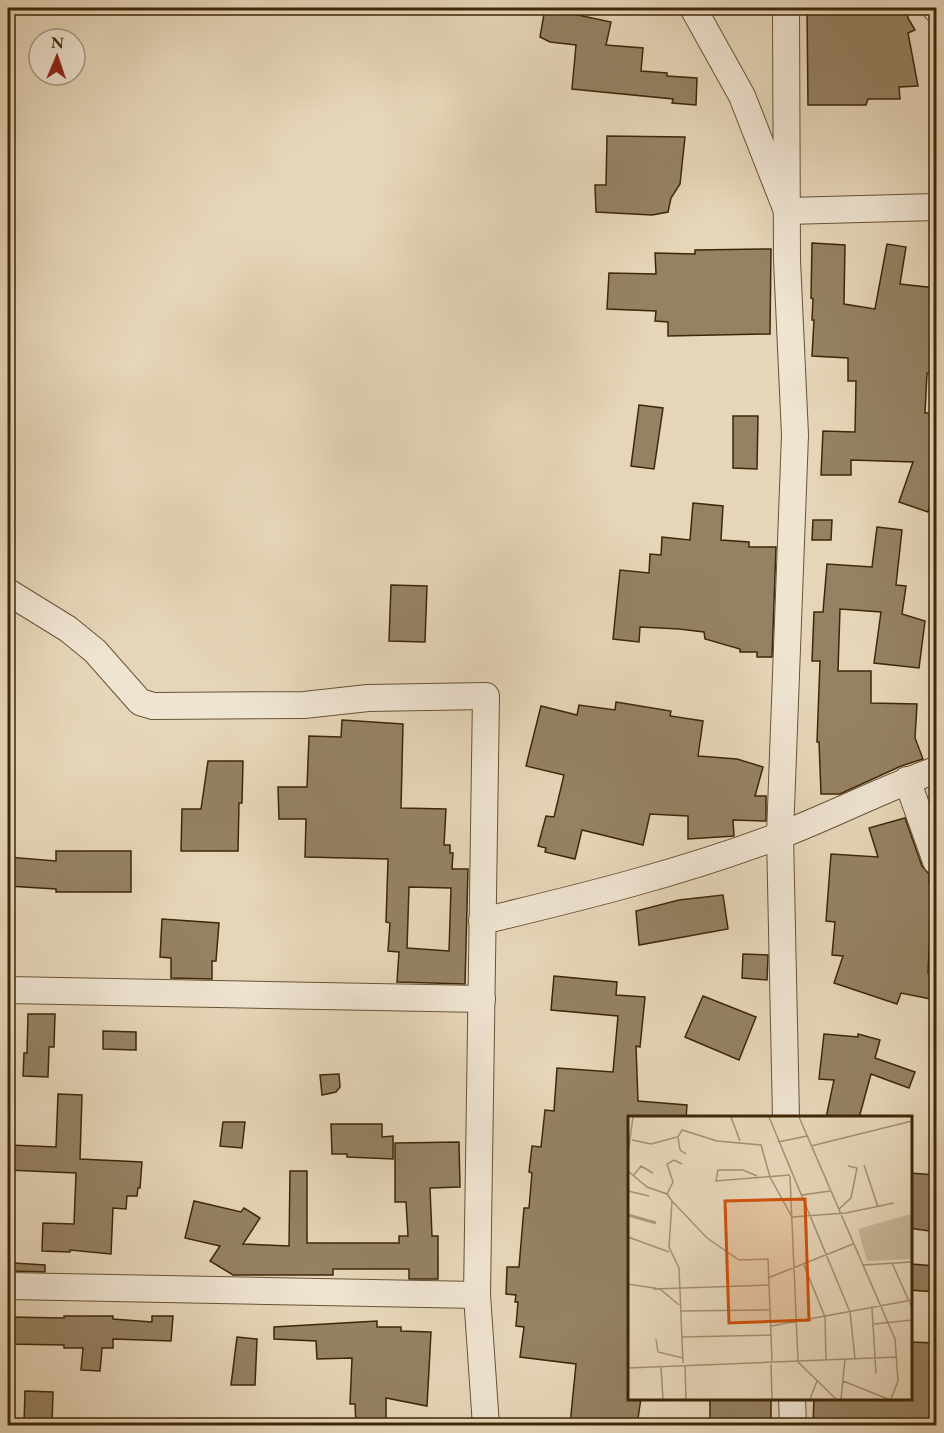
<svg xmlns="http://www.w3.org/2000/svg" width="944" height="1433" viewBox="0 0 944 1433" font-family="'EB Garamond',serif">
<rect width="100%" height="100%" fill="#e6d6b9"/>
<filter id="stains"><feTurbulence type="fractalNoise" baseFrequency=".00333" numOctaves="4"/><feColorMatrix values="0 0 0 0 .2 0 0 0 0 .09 0 0 0 0 .02 0 0 0 .5 -.17"/></filter>
<radialGradient id="worn" r=".72"><stop offset=".6" stop-color="#630" stop-opacity="0"/><stop offset="1" stop-color="#630" stop-opacity=".3"/></radialGradient>
<g fill="#958264" stroke="#3e2707" stroke-width="1.5" fill-rule="evenodd">
<path d="M 545,8 L 611,22 L 606,45 L 643,48 L 641,71 L 667,73 L 667,76 L 697,78 L 696,105 L 672,103 L 673,99 L 572,89 L 576,45 L 550,42 L 540,37 Z"/>
<path d="M 807,8 L 906,8 L 908,18 L 915,30 L 908,33 L 918,86 L 899,87 L 900,99 L 868,99 L 866,105 L 808,105 Z"/>
<path d="M 607,136 L 685,137 L 680,184 L 671,198 L 668,212 L 652,215 L 596,212 L 595,185 L 606,185 Z"/>
<path d="M 812,243 L 845,245 L 844,304 L 875,309 L 887,244 L 906,247 L 900,284 L 936,288 L 936,339 L 934,374 L 927,373 L 925,413 L 930,413 L 930,423 L 936,424 L 936,485 L 928,512 L 899,502 L 913,462 L 851,460 L 851,475 L 821,475 L 823,431 L 855,432 L 856,381 L 848,381 L 848,358 L 812,356 L 814,320 L 812,320 L 813,299 L 811,298 Z"/>
<path d="M 771,249 L 770,334 L 668,336 L 668,322 L 655,321 L 656,311 L 607,309 L 609,273 L 656,274 L 655,253 L 695,254 L 695,250 Z"/>
<path d="M 639,405 L 663,408 L 654,469 L 631,466 Z"/>
<path d="M 733,416 L 758,416 L 757,469 L 733,468 Z"/>
<path d="M 693,503 L 723,506 L 721,540 L 749,542 L 749,547 L 776,547 L 772,657 L 757,657 L 757,652 L 740,652 L 740,649 L 705,639 L 704,632 L 679,629 L 640,627 L 639,642 L 613,639 L 620,570 L 649,573 L 650,554 L 661,555 L 662,537 L 690,540 Z"/>
<path d="M 813,520 L 832,520 L 831,540 L 812,540 Z"/>
<path d="M 877,527 L 902,530 L 896,585 L 906,586 L 902,614 L 925,621 L 919,668 L 874,663 L 881,612 L 840,609 L 838,671 L 871,671 L 871,703 L 917,704 L 915,738 L 923,759 L 901,766 L 840,794 L 821,794 L 819,742 L 817,742 L 820,661 L 812,661 L 814,612 L 823,612 L 827,564 L 872,567 Z"/>
<path d="M 391,585 L 427,586 L 425,642 L 389,641 Z"/>
<path d="M 616,702 L 671,711 L 670,716 L 703,721 L 698,756 L 737,759 L 763,767 L 755,796 L 766,796 L 766,821 L 733,820 L 734,836 L 688,839 L 688,816 L 650,814 L 643,845 L 582,830 L 575,859 L 545,852 L 546,848 L 538,846 L 546,816 L 554,817 L 564,775 L 526,766 L 541,706 L 577,715 L 579,705 L 615,710 Z"/>
<path d="M 342,720 L 403,724 L 401,808 L 446,809 L 444,845 L 450,845 L 450,853 L 453,853 L 452,869 L 468,869 L 465,984 L 397,982 L 399,952 L 388,951 L 390,923 L 386,922 L 388,859 L 305,857 L 306,819 L 279,819 L 278,787 L 307,787 L 309,736 L 341,737 ZM 409,887 L 451,888 L 449,951 L 407,948 Z"/>
<path d="M 208,761 L 243,761 L 242,803 L 239,803 L 238,851 L 181,851 L 182,809 L 201,809 Z"/>
<path d="M 905,818 L 922,866 L 929,874 L 929,883 L 932,883 L 928,973 L 936,974 L 936,1000 L 901,993 L 897,1004 L 834,983 L 843,956 L 832,955 L 835,922 L 826,921 L 831,854 L 878,857 L 869,828 Z"/>
<path d="M 56,851 L 131,851 L 131,892 L 56,892 L 56,889 L 8,886 L 8,857 L 56,861 Z"/>
<path d="M 723,895 L 728,929 L 639,945 L 636,911 L 679,900 Z"/>
<path d="M 162,919 L 219,923 L 216,961 L 212,961 L 212,979 L 171,978 L 171,958 L 160,957 Z"/>
<path d="M 743,954 L 768,955 L 767,980 L 742,978 Z"/>
<path d="M 554,976 L 617,982 L 616,995 L 645,997 L 640,1047 L 636,1046 L 638,1101 L 687,1105 L 686,1118 L 629,1118 L 629,1398 L 641,1398 L 637,1425 L 570,1425 L 576,1364 L 520,1357 L 524,1327 L 516,1326 L 518,1302 L 515,1302 L 516,1295 L 506,1294 L 507,1267 L 519,1267 L 524,1208 L 529,1208 L 532,1173 L 529,1172 L 532,1146 L 541,1147 L 545,1110 L 554,1111 L 557,1068 L 613,1072 L 618,1016 L 551,1010 Z"/>
<path d="M 703,996 L 756,1017 L 739,1060 L 685,1037 Z"/>
<path d="M 28,1014 L 55,1014 L 54,1047 L 49,1047 L 48,1077 L 23,1076 L 24,1053 L 27,1053 Z"/>
<path d="M 103,1031 L 136,1032 L 136,1050 L 103,1049 Z"/>
<path d="M 824,1034 L 858,1037 L 858,1034 L 880,1040 L 875,1058 L 915,1072 L 909,1088 L 871,1074 L 859,1118 L 826,1118 L 834,1080 L 819,1079 Z"/>
<path d="M 339,1074 L 340,1087 L 336,1092 L 322,1095 L 320,1075 Z"/>
<path d="M 58,1094 L 82,1095 L 80,1159 L 142,1162 L 140,1188 L 138,1188 L 137,1196 L 127,1196 L 126,1209 L 113,1208 L 111,1254 L 70,1250 L 70,1252 L 42,1251 L 43,1223 L 74,1224 L 76,1173 L 8,1170 L 9,1145 L 56,1147 Z"/>
<path d="M 223,1122 L 245,1122 L 242,1148 L 220,1146 Z"/>
<path d="M 331,1124 L 382,1124 L 382,1137 L 393,1136 L 393,1159 L 347,1157 L 347,1154 L 332,1154 Z"/>
<path d="M 459,1142 L 460,1187 L 430,1188 L 432,1236 L 438,1236 L 438,1279 L 409,1279 L 409,1269 L 333,1269 L 333,1275 L 233,1275 L 210,1261 L 220,1246 L 185,1238 L 194,1201 L 241,1212 L 244,1208 L 260,1218 L 243,1244 L 289,1246 L 290,1171 L 307,1171 L 307,1243 L 399,1243 L 399,1236 L 408,1236 L 406,1202 L 395,1202 L 395,1143 Z"/>
<path d="M 909,1173 L 936,1175 L 932,1214 L 936,1215 L 936,1232 L 909,1228 Z"/>
<path d="M 13,1263 L 45,1265 L 45,1272 L 13,1271 Z"/>
<path d="M 911,1264 L 936,1266 L 936,1292 L 909,1290 Z"/>
<path d="M 64,1316 L 113,1316 L 113,1319 L 152,1322 L 152,1316 L 173,1316 L 171,1341 L 113,1339 L 113,1348 L 102,1348 L 100,1371 L 81,1370 L 83,1348 L 64,1348 L 64,1345 L 8,1344 L 8,1317 L 64,1318 Z"/>
<path d="M 377,1321 L 377,1327 L 401,1327 L 401,1331 L 431,1332 L 427,1406 L 386,1398 L 386,1425 L 356,1425 L 355,1404 L 350,1404 L 352,1358 L 317,1359 L 316,1341 L 274,1339 L 274,1327 Z"/>
<path d="M 237,1337 L 257,1339 L 255,1385 L 231,1385 Z"/>
<path d="M 909,1342 L 936,1343 L 933,1425 L 813,1425 L 814,1398 L 909,1398 Z"/>
<path d="M 25,1391 L 53,1392 L 52,1425 L 24,1425 Z"/>
<rect x="710" y="1398" width="61" height="27"/>
</g>
<g fill="none" stroke-linecap="round" stroke-linejoin="round">
<g stroke="#685334" stroke-width="28">
<g id="minor">
<path d="M 693,8 L 742,96 L 787,211 L 936,207"/>
<path d="M 786,8 L 787,260 L 795,435 L 780,835 L 786,1118"/>
<path d="M 936,8 L 936,9"/>
<path d="M 8,592 L 68,629 L 95,651 L 140,702 L 153,706 L 304,705 L 368,698 L 486,696 L 477,1295 L 486,1426"/>
<path d="M 907,780 L 936,861"/>
<path d="M 482,921 C 583,897 684,872 781,835 C 833,815 883,789 936,770"/>
<path d="M 8,990 L 482,999"/>
<path d="M 8,1286 L 477,1295"/>
<path d="M 792,1398 L 793,1426"/>
</g>
</g>
<use href="#minor" stroke="#efe4d2" stroke-width="26"/>
</g>
<g transform="translate(628 1116)">
<rect width="284" height="284" fill="#e6d6b9"/>
<path d="M 283,98 L 283,143 L 239,145 L 230,113 Z" fill="#c9b89b"/>
<path fill="none" stroke="#ad9a7c" stroke-width="3" d="M 0,99 L 28,107"/>
<path fill="none" stroke="#a39072" stroke-width="1.5" d="M 103,1 L 112,25M 141,1 L 222,196 L 227,243M 171,1 L 267,223 L 270,265 L 263,283M 4,24 L 23,28 L 49,21M 150,26 L 179,20M 183,30 L 284,5M 0,37 L 5,1M 58,38 L 52,34 L 50,21 L 54,14 L 89,25 L 133,29 L 142,61 L 164,101 L 218,97 L 266,87M 236,49 L 250,91M 0,55 L 19,71 L 39,78 L 44,85 L 41,131 L 51,152 L 55,247M 5,60 L 13,50 L 25,57M 129,60 L 115,54 L 90,54 L 88,65 L 162,59M 162,60 L 170,245M 0,75 L 21,80M 39,78 L 45,66 L 39,48 L 46,44 L 54,48M 174,79 L 202,75M 44,85 L 79,122 L 111,144 L 140,143 L 144,245M 211,93 L 223,82 L 229,52 L 220,50M 0,121 L 41,136M 264,147 L 284,192M 176,149 L 197,201 L 198,244M 235,149 L 284,146M 140,162 L 225,128M 0,168 L 32,173 L 51,189M 25,173 L 140,169M 244,192 L 248,258M 52,195 L 141,194M 246,208 L 284,204M 143,210 L 284,184M 54,221 L 143,219M 28,223 L 30,236 L 55,242M 169,245 L 208,283M 143,248 L 144,283M 57,250 L 58,283M 33,251 L 35,283M 0,252 L 269,241M 215,265 L 260,283M 182,283 L 189,265M 213,283 L 217,243"/>
<path fill="#ce520b" fill-opacity="0.15" stroke="#ce520b" stroke-width="3" d="M 177,83 L 181,204 L 101,207 L 97,85 Z"/>
<rect width="284" height="284" fill="none" stroke="#3e2707" stroke-width="3"/>
</g>
<rect width="944" height="1433" fill="none" stroke="#e6d6b9" stroke-width="30"/>
<rect x="9" y="9" width="926" height="1415" fill="none" stroke="#3e2707" stroke-width="3"/>
<rect x="15" y="15" width="914" height="1403" fill="none" stroke="#3e2707" stroke-width="1.5"/>
<g transform="translate(57 57) rotate(2)"><circle r="28" fill="#efe4d2" stroke="#a89881" stroke-width="1.5"/>
<path d="M0-4.5L10 22L0 15L-10 22Z" fill="#8f2418"/>
<text y="-9" font-size="16" font-weight="bold" text-anchor="middle" fill="#3e2707">N</text>
</g>
<rect width="100%" height="100%" filter="url(#stains)"/>
<rect width="100%" height="100%" fill="url(#worn)"/>
</svg>
